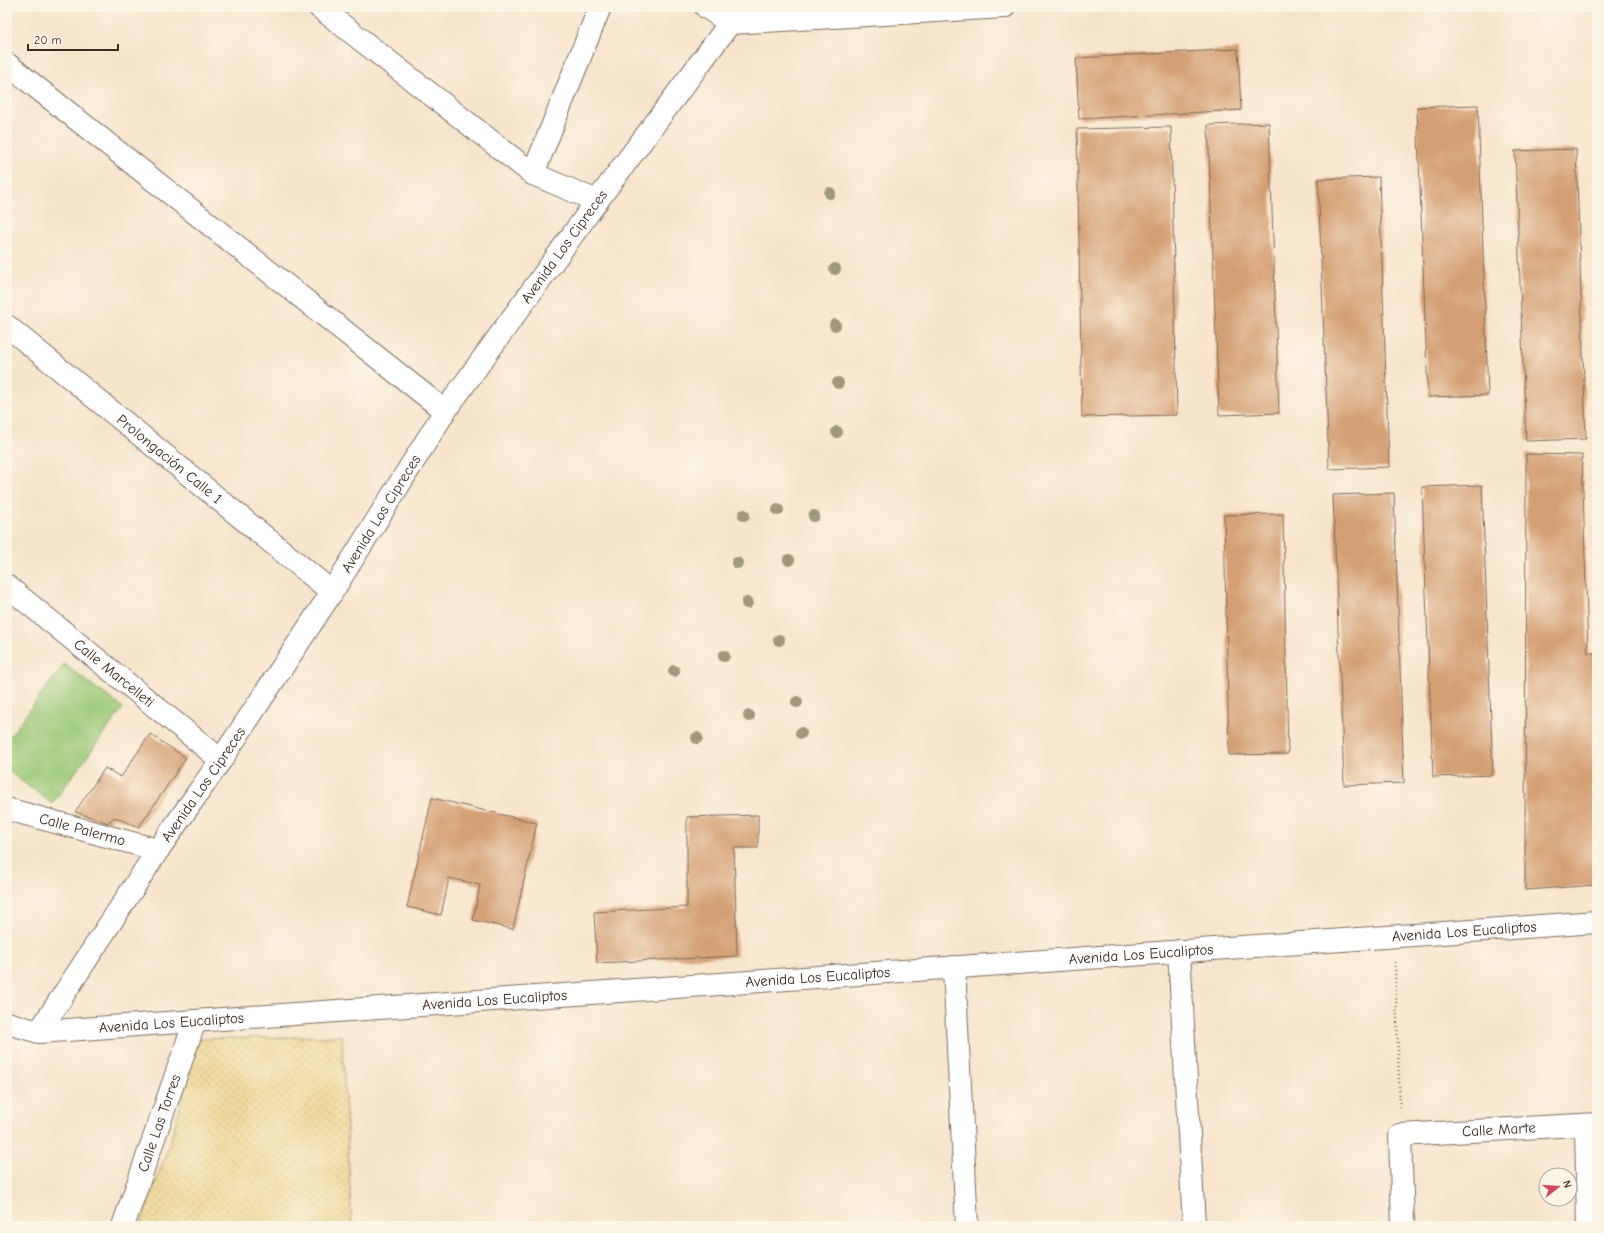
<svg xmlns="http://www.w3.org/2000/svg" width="1604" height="1233" viewBox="0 0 1604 1233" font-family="'Comic Neue',sans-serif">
<defs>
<pattern id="sand-dots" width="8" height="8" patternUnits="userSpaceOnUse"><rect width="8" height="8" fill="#eeda9e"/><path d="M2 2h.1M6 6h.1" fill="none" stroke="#cdbb88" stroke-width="1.8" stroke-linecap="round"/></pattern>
</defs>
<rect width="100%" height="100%" fill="#fcf5e5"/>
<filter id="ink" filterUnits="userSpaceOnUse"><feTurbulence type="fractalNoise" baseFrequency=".025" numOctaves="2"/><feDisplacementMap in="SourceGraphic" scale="8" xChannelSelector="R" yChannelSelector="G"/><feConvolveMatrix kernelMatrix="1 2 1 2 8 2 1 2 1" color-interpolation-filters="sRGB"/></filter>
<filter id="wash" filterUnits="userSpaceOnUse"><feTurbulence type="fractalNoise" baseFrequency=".012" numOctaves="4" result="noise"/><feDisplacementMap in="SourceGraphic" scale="16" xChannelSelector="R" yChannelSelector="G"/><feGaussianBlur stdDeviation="0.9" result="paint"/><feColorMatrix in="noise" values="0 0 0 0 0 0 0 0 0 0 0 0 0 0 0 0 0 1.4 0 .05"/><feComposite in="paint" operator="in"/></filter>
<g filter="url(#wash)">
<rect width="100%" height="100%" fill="#f7e4cc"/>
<path fill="url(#sand-dots)" stroke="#94825e" d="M 342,1036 L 352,1226 L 140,1226 L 170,1143 L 199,1039 Z"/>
<path fill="#99c876" stroke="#6a794a" d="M 64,664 L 123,708 L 52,804 L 7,770 L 7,740 Z"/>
<g id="blocks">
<g fill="#d49f72">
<path d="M 1238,49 L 1241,110 L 1079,119 L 1076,58 Z"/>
<path d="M 1478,105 L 1488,395 L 1428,397 L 1417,107 Z"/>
<path d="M 1269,123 L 1279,413 L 1219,415 L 1208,125 Z"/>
<path d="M 1171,127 L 1177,415 L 1082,417 L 1077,129 Z"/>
<path d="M 1576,149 L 1586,439 L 1526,441 L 1515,151 Z"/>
<path d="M 1379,177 L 1389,467 L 1329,469 L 1318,179 Z"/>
<path d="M 1526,454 L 1582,455 L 1588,653 L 1597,653 L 1597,885 L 1525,890 Z"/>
<path d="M 1482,485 L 1493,775 L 1433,777 L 1422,487 Z"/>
<path d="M 1394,493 L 1404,783 L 1344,785 L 1333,495 Z"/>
<path d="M 1283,514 L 1288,754 L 1229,755 L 1224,515 Z"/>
<path d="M 150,734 L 186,758 L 139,827 L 114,817 L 108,823 L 75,812 L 105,768 L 121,777 Z"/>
<path d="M 432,798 L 537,823 L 513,929 L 473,920 L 480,885 L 449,878 L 441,915 L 407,907 Z"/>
<path d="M 758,815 L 758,848 L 734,848 L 737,956 L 597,963 L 594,912 L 687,907 L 687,817 Z"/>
</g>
</g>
</g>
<g filter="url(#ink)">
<use href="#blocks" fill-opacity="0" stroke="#7d6b5b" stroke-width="1"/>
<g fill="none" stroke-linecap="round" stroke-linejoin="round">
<g stroke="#7d6b5b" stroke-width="24">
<g id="street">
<path d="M 319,7 L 533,174 L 597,201"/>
<path d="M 706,7 L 730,23 L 1004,7"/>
<path d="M 7,64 L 445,411"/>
<path d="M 533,174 L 600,7"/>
<path id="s1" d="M 7,326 L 332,592"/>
<path id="s2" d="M 7,586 L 221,760"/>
<path id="s3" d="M 7,809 L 158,850"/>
<path d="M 1179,951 L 1194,1226"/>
<path d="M 954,967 L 967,1226"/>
<path id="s4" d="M 7,1023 L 39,1032 L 1597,922"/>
<path id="s5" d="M 39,1032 L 158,850 L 221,760 L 332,592 L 445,411 L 597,201 L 730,23 L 741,7"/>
<path d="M 1586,1125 L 1588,1226"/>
<path id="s6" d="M 123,1226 L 195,1021"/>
<path id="s7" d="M 1403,1226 L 1400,1135 L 1597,1124"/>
</g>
</g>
<path stroke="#7d6b5b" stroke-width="2.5" stroke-dasharray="1 3" stroke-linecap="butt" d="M 1395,962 L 1400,1109"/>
<use href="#street" stroke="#fff" stroke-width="22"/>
</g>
<g fill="#9f987b">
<circle cx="830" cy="193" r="6"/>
<circle cx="835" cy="269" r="6"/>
<circle cx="835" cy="325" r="6"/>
<circle cx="838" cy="383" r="6"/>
<circle cx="837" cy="432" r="6"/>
<circle cx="778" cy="510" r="6"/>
<circle cx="744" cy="515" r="6"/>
<circle cx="814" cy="516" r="6"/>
<circle cx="789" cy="560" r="6"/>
<circle cx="737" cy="563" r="6"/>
<circle cx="747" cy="603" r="6"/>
<circle cx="779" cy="640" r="6"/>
<circle cx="724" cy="656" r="6"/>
<circle cx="674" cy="671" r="6"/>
<circle cx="797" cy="702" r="6"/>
<circle cx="749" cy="716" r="6"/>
<circle cx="801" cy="733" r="6"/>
<circle cx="697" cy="738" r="6"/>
</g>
</g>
<g text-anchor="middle" stroke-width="4" stroke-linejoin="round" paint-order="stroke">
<g font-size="15" fill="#3b2a1e" stroke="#fcf5e5">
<text dy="5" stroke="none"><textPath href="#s5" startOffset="945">Avenida Los Cipreces</textPath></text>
<text dy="5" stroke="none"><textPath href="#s1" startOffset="210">Prolongación Calle 1</textPath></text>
<text dy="5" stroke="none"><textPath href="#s5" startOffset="621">Avenida Los Cipreces</textPath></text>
<text dy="5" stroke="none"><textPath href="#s2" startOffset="138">Calle Marcelleti</textPath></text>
<text dy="5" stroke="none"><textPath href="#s5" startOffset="297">Avenida Los Cipreces</textPath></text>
<text dy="5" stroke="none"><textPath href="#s3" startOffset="78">Calle Palermo</textPath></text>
<text dy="5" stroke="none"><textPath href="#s4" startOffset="1462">Avenida Los Eucaliptos</textPath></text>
<text dy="5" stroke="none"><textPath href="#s4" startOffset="1138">Avenida Los Eucaliptos</textPath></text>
<text dy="5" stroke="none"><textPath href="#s4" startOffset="814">Avenida Los Eucaliptos</textPath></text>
<text dy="5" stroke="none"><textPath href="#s4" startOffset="490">Avenida Los Eucaliptos</textPath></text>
<text dy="5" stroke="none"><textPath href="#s4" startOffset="166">Avenida Los Eucaliptos</textPath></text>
<text dy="5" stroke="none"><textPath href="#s6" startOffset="109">Calle Las Torres</textPath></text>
<text dy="5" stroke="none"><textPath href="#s7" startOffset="190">Calle Marte</textPath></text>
</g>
</g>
<rect width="1604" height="1233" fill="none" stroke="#fcf5e5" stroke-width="24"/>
<g transform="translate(1558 1187) rotate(73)"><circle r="19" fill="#fcf5e5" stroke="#afa495"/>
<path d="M0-3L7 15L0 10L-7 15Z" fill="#d1495b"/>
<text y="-6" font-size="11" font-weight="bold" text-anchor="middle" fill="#3b2a1e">N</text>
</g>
<path d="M28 44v6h90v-6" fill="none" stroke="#3b2a1e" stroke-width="2"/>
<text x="34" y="44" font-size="12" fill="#3b2a1e" stroke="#fcf5e5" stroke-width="3" paint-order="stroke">20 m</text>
</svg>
